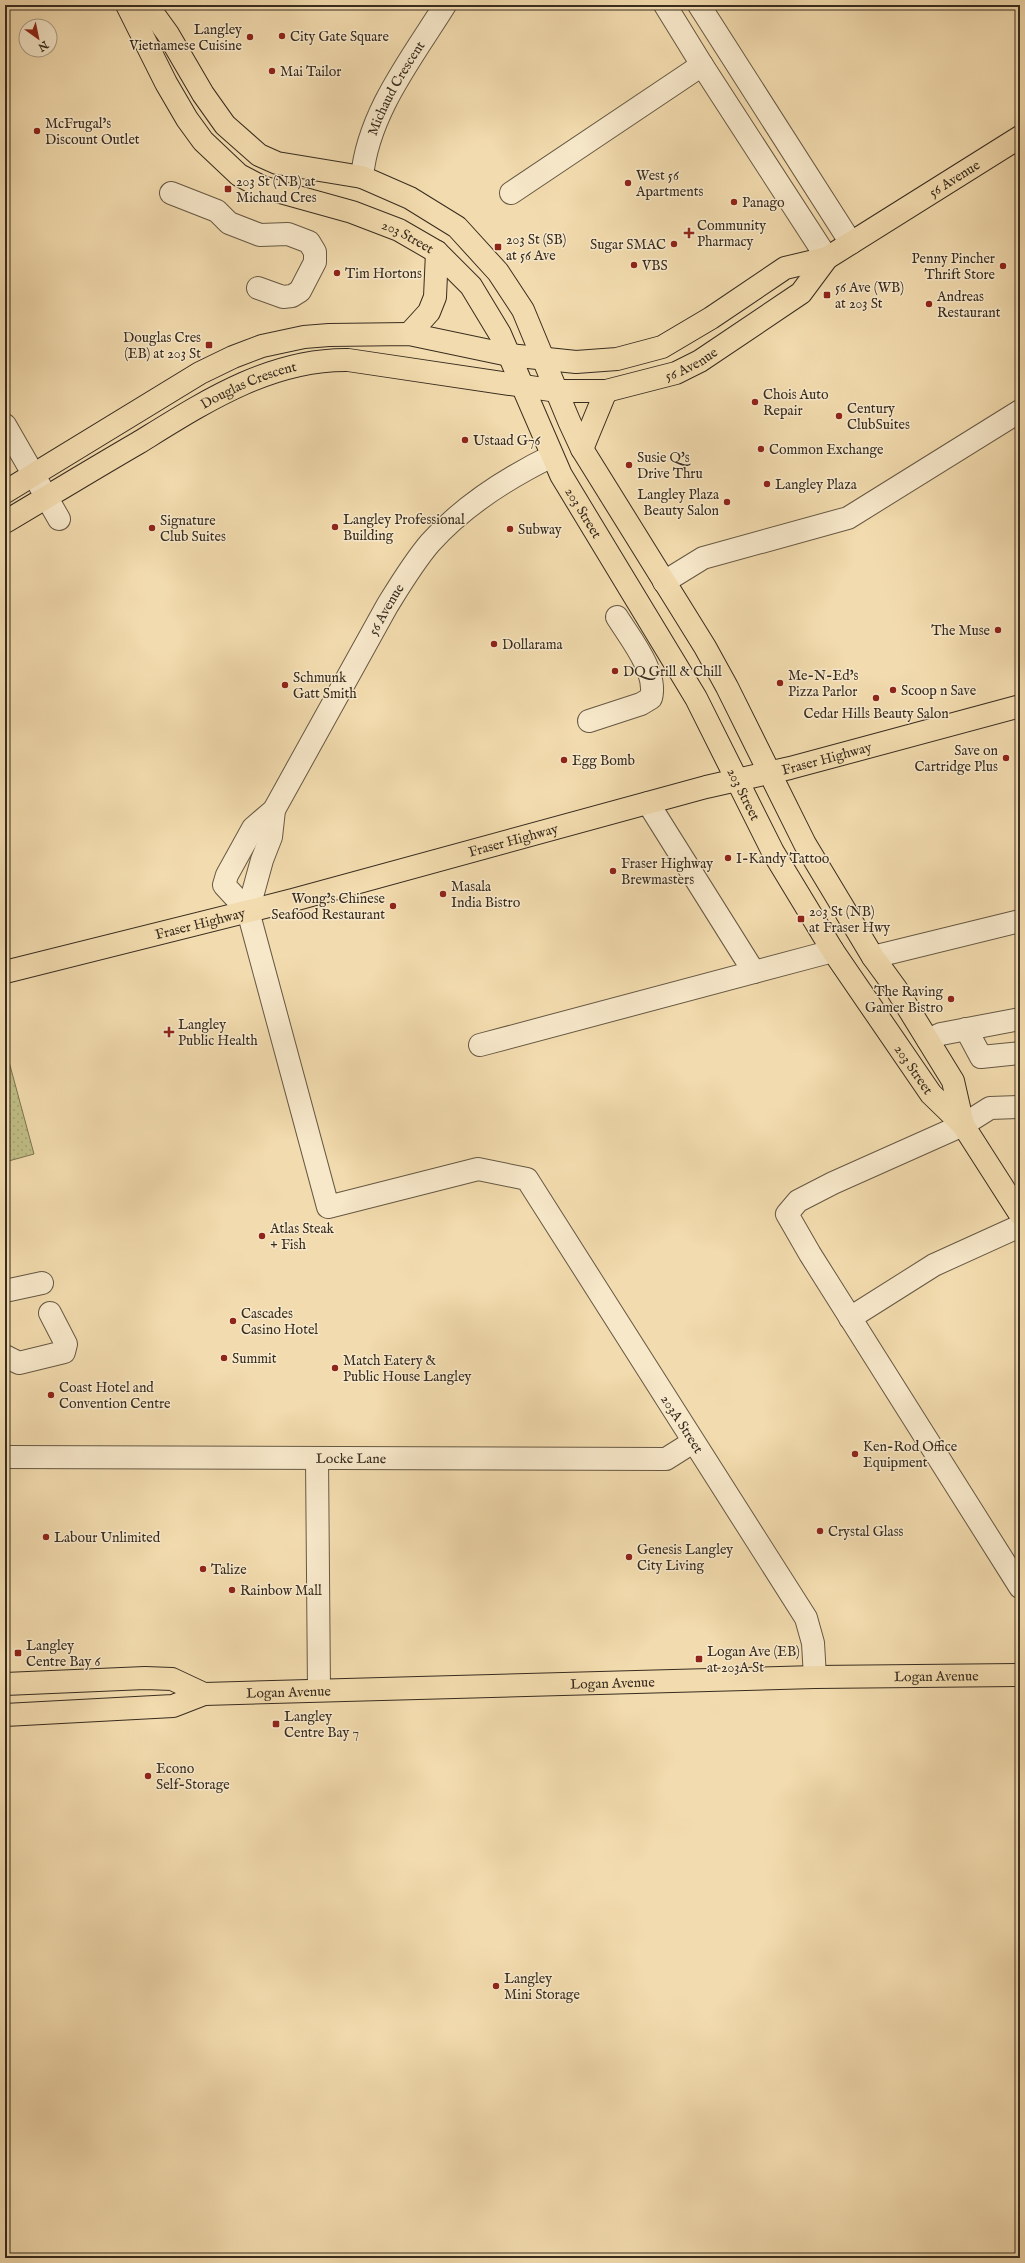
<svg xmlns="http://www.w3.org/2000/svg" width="1025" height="2263" viewBox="0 0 1025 2263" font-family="'IM FELL English',serif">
<defs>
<pattern id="grass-dots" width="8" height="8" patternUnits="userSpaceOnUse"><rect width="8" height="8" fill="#c0be86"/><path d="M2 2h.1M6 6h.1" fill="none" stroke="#a6a373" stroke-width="1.8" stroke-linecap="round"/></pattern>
</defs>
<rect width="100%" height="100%" fill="#f2dbae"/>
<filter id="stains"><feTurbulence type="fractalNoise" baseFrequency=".005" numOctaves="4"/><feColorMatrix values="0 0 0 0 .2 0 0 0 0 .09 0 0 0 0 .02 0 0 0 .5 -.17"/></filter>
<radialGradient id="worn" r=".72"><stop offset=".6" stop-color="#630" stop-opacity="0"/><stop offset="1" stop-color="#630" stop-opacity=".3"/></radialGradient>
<path fill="url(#grass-dots)" stroke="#7c7552" d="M 5,1047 L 34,1154 L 5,1162 Z"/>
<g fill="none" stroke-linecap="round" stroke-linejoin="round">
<g stroke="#665843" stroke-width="24">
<g id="minor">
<path d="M 699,5 L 851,243"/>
<path d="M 702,65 L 827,258"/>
<path id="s1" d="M 362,177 C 368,113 412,58 445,5"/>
<path d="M 171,193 L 217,211 L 229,223 L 260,235 L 288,234 L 309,242 L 315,252 L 315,262 L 300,291 L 292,296 L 283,297 L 258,288"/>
<path d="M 511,193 L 702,65 L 665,5"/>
<path d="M 5,425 L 59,519"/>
<path d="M 664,582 L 703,558 L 848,518 L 1020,411"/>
<path d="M 589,721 L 641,704 L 651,698 C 658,672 630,638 617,617"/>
<path d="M 648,803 L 754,972"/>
<path id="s2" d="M 274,810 L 271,837 L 262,860 L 248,911 L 328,1207 L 478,1169 L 527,1179 L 806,1618 L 813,1643 L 815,1677"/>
<path id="s3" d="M 248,911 L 224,885 L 227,875 L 253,828 L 274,810 L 387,606 C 400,585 413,563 430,543 C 464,505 507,478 552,456"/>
<path d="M 873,957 L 1020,921"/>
<path d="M 966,1029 L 981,1057 L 1020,1053"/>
<path d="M 928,1040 L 941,1034 L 1020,1019"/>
<path d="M 480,1045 L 833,951"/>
<path d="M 1020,1107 L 990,1108 L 963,1125 L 833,1183 L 798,1201 L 787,1214 L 810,1254 L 1020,1587"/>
<path d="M 5,1291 L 42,1283"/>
<path d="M 850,1318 L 934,1265 L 1020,1226"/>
<path d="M 5,1356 L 19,1363 L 64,1352 L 66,1344 L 50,1313"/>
<path id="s4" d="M 5,1457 L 666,1459 L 693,1442"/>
<path d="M 317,1458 L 319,1690"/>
</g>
</g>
<g stroke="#382c1f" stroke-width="24">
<g id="major">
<path id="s5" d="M 127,5 L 166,83 L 187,119 L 203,141 L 239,175 L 262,187 L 352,212 L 399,230 L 437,252 L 471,286 L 500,334 L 561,475 L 696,698 L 773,852 L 833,951 L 931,1094 L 963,1125 L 1020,1214"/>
<path d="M 147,5 L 168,34 L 203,94 L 225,125 L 259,155 L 277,163 L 362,177 L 410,198 L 457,227 L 498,272 L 523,310 L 569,421 L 582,449 L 705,647 L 727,687 L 805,844 L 873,957 L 897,990 L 953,1081 L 963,1125"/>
<path d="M 409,334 L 429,312 L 435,297 L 437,252"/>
<path d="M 582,449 L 606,391"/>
<path id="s6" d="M 5,492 L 200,373 L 233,357 L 262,346 L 304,337 L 329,335 L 409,334 L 509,355 L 576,362 L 617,359 L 662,347 L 711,318 L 785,268 L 827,258 L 1020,137"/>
<path id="s7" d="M 5,522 C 49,496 93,469 138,443 C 203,403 269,359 348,360 L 557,391 L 606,391 L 676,373 L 700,361 L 801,293 L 827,258"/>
<path id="s8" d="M 5,972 L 293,900 L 706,787 L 790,768 L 1020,706"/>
<path d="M 5,1684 L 145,1678 L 172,1679 L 204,1694"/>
<path id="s9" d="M 5,1715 L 173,1706 L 204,1694 L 815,1677 L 1020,1675"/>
</g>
</g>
<use href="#minor" stroke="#f7e8ca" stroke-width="22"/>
<use href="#major" stroke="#f2dbae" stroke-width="22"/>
</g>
<g fill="#8f2418" stroke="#f7e8ca" stroke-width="1.5">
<circle cx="282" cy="36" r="4"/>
<circle cx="250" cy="37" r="4"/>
<circle cx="272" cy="71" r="4"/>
<circle cx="37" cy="131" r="4"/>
<circle cx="628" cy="183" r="4"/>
<rect x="224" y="185" width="8" height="8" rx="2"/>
<circle cx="734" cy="202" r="4"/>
<path d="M687 227h4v4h4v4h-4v4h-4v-4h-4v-4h4z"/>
<circle cx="674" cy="244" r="4"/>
<rect x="494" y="243" width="8" height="8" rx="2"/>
<circle cx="634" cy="265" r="4"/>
<circle cx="1003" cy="266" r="4"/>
<circle cx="337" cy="273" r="4"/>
<rect x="823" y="291" width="8" height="8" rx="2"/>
<circle cx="929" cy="304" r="4"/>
<rect x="205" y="341" width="8" height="8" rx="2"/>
<circle cx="755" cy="402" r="4"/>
<circle cx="839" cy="416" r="4"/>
<circle cx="465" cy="440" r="4"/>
<circle cx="761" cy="449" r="4"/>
<circle cx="629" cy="465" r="4"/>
<circle cx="767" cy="484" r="4"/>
<circle cx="727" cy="502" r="4"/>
<circle cx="335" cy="527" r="4"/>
<circle cx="152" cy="528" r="4"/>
<circle cx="510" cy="529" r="4"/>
<circle cx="998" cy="630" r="4"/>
<circle cx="494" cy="644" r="4"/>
<circle cx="615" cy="671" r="4"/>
<circle cx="780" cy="683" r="4"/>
<circle cx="285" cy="685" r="4"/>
<circle cx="893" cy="690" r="4"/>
<circle cx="876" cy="698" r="4"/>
<circle cx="1006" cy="758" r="4"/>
<circle cx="564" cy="760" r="4"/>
<circle cx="728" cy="858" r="4"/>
<circle cx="613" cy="871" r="4"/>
<circle cx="443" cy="894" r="4"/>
<circle cx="393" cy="906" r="4"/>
<rect x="797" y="915" width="8" height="8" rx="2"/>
<circle cx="951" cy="999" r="4"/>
<path d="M167 1026h4v4h4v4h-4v4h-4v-4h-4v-4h4z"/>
<circle cx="262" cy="1236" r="4"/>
<circle cx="233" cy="1321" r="4"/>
<circle cx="224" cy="1358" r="4"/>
<circle cx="335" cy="1368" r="4"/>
<circle cx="51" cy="1395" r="4"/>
<circle cx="855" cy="1454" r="4"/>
<circle cx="820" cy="1531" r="4"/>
<circle cx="46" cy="1537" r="4"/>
<circle cx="629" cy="1557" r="4"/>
<circle cx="203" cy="1569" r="4"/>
<circle cx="232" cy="1590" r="4"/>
<rect x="14" y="1649" width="8" height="8" rx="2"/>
<rect x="695" y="1655" width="8" height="8" rx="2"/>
<rect x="272" y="1720" width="8" height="8" rx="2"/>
<circle cx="148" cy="1776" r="4"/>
<circle cx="496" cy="1986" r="4"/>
</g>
<g text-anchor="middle" stroke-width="3" stroke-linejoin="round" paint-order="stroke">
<g font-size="14" fill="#382c1f" stroke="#f7e8ca" text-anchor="start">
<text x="242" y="34" text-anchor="end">Langley<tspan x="242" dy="16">Vietnamese Cuisine</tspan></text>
<text x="290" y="41">City Gate Square</text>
<text x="280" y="76">Mai Tailor</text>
<text x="45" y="128">McFrugal's<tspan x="45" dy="16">Discount Outlet</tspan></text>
<text x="636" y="180">West 56<tspan x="636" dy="16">Apartments</tspan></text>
<text x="236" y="186">203 St (NB) at<tspan x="236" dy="16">Michaud Cres</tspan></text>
<text x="742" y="207">Panago</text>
<text x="697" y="230">Community<tspan x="697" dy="16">Pharmacy</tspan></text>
<text x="506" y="244">203 St (SB)<tspan x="506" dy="16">at 56 Ave</tspan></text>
<text x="666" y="249" text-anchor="end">Sugar SMAC</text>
<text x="995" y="263" text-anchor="end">Penny Pincher<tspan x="995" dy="16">Thrift Store</tspan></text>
<text x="642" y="270">VBS</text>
<text x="345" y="278">Tim Hortons</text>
<text x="835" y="292">56 Ave (WB)<tspan x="835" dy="16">at 203 St</tspan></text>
<text x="937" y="301">Andreas<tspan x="937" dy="16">Restaurant</tspan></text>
<text x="201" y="342" text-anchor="end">Douglas Cres<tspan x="201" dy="16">(EB) at 203 St</tspan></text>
<text x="763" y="399">Chois Auto<tspan x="763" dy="16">Repair</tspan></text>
<text x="847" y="413">Century<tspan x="847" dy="16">ClubSuites</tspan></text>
<text x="473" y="445">Ustaad G76</text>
<text x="769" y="454">Common Exchange</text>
<text x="637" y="462">Susie Q's<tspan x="637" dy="16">Drive Thru</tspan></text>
<text x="775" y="489">Langley Plaza</text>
<text x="719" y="499" text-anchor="end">Langley Plaza<tspan x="719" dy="16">Beauty Salon</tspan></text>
<text x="343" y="524">Langley Professional<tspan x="343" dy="16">Building</tspan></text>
<text x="160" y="525">Signature<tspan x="160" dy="16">Club Suites</tspan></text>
<text x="518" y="534">Subway</text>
<text x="990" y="635" text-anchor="end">The Muse</text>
<text x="502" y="649">Dollarama</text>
<text x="623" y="676">DQ Grill &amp; Chill</text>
<text x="788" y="680">Me-N-Ed's<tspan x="788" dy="16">Pizza Parlor</tspan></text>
<text x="293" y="682">Schmunk<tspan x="293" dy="16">Gatt Smith</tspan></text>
<text x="901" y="695">Scoop n Save</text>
<text x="876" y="718" text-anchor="middle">Cedar Hills Beauty Salon</text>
<text x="998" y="755" text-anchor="end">Save on<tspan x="998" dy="16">Cartridge Plus</tspan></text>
<text x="572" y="765">Egg Bomb</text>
<text x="736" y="863">I-Kandy Tattoo</text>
<text x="621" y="868">Fraser Highway<tspan x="621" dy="16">Brewmasters</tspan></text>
<text x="451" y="891">Masala<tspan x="451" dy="16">India Bistro</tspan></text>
<text x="385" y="903" text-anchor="end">Wong's Chinese<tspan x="385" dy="16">Seafood Restaurant</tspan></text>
<text x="809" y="916">203 St (NB)<tspan x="809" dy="16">at Fraser Hwy</tspan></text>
<text x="943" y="996" text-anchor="end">The Raving<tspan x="943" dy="16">Gamer Bistro</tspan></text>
<text x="178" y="1029">Langley<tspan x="178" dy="16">Public Health</tspan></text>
<text x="270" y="1233">Atlas Steak<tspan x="270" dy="16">+ Fish</tspan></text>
<text x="241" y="1318">Cascades<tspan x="241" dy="16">Casino Hotel</tspan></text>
<text x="232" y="1363">Summit</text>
<text x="343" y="1365">Match Eatery &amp;<tspan x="343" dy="16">Public House Langley</tspan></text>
<text x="59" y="1392">Coast Hotel and<tspan x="59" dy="16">Convention Centre</tspan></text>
<text x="863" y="1451">Ken-Rod Office<tspan x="863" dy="16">Equipment</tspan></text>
<text x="828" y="1536">Crystal Glass</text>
<text x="54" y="1542">Labour Unlimited</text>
<text x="637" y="1554">Genesis Langley<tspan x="637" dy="16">City Living</tspan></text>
<text x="211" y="1574">Talize</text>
<text x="240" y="1595">Rainbow Mall</text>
<text x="26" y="1650">Langley<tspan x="26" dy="16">Centre Bay 6</tspan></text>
<text x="707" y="1656">Logan Ave (EB)<tspan x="707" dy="16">at 203A St</tspan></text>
<text x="284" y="1721">Langley<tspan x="284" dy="16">Centre Bay 7</tspan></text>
<text x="156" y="1773">Econo<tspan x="156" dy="16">Self-Storage</tspan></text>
<text x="504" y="1983">Langley<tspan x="504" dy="16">Mini Storage</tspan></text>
</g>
<g font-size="14" fill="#382c1f" stroke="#f7e8ca">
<text dy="5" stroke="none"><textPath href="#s1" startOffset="96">Michaud Crescent</textPath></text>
<text dy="5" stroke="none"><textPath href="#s6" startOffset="1041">56 Avenue</textPath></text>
<text dy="5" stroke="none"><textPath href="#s5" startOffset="386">203 Street</textPath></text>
<text dy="5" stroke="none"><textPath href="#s7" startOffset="734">56 Avenue</textPath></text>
<text dy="5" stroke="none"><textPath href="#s7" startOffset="280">Douglas Crescent</textPath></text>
<text dy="5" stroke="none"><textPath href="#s5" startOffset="721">203 Street</textPath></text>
<text dy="5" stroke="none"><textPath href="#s3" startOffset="357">56 Avenue</textPath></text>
<text dy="5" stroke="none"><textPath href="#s8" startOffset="849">Fraser Highway</textPath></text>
<text dy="5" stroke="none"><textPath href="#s5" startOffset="1045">203 Street</textPath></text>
<text dy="5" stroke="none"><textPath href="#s8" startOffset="525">Fraser Highway</textPath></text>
<text dy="5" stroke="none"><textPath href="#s8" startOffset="201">Fraser Highway</textPath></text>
<text dy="5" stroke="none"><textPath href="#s5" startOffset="1369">203 Street</textPath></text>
<text dy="5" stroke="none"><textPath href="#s2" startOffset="906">203A Street</textPath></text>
<text dy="5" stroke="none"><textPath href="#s4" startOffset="346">Locke Lane</textPath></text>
<text dy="5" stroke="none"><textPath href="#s9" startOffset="934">Logan Avenue</textPath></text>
<text dy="5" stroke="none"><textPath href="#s9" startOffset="610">Logan Avenue</textPath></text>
<text dy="5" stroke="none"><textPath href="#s9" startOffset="286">Logan Avenue</textPath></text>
</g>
</g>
<rect width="1025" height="2263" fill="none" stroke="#f2dbae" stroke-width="20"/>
<rect x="6" y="6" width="1013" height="2251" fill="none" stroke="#382c1f" stroke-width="2"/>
<rect x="10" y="10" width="1005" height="2243" fill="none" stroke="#382c1f"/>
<g transform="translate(38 38) rotate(147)"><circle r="19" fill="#f7e8ca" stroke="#ab9d86"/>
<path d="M0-3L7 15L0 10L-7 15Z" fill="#8f2418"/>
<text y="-6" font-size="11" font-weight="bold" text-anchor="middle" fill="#382c1f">N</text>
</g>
<rect width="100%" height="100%" filter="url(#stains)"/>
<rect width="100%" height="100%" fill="url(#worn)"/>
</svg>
